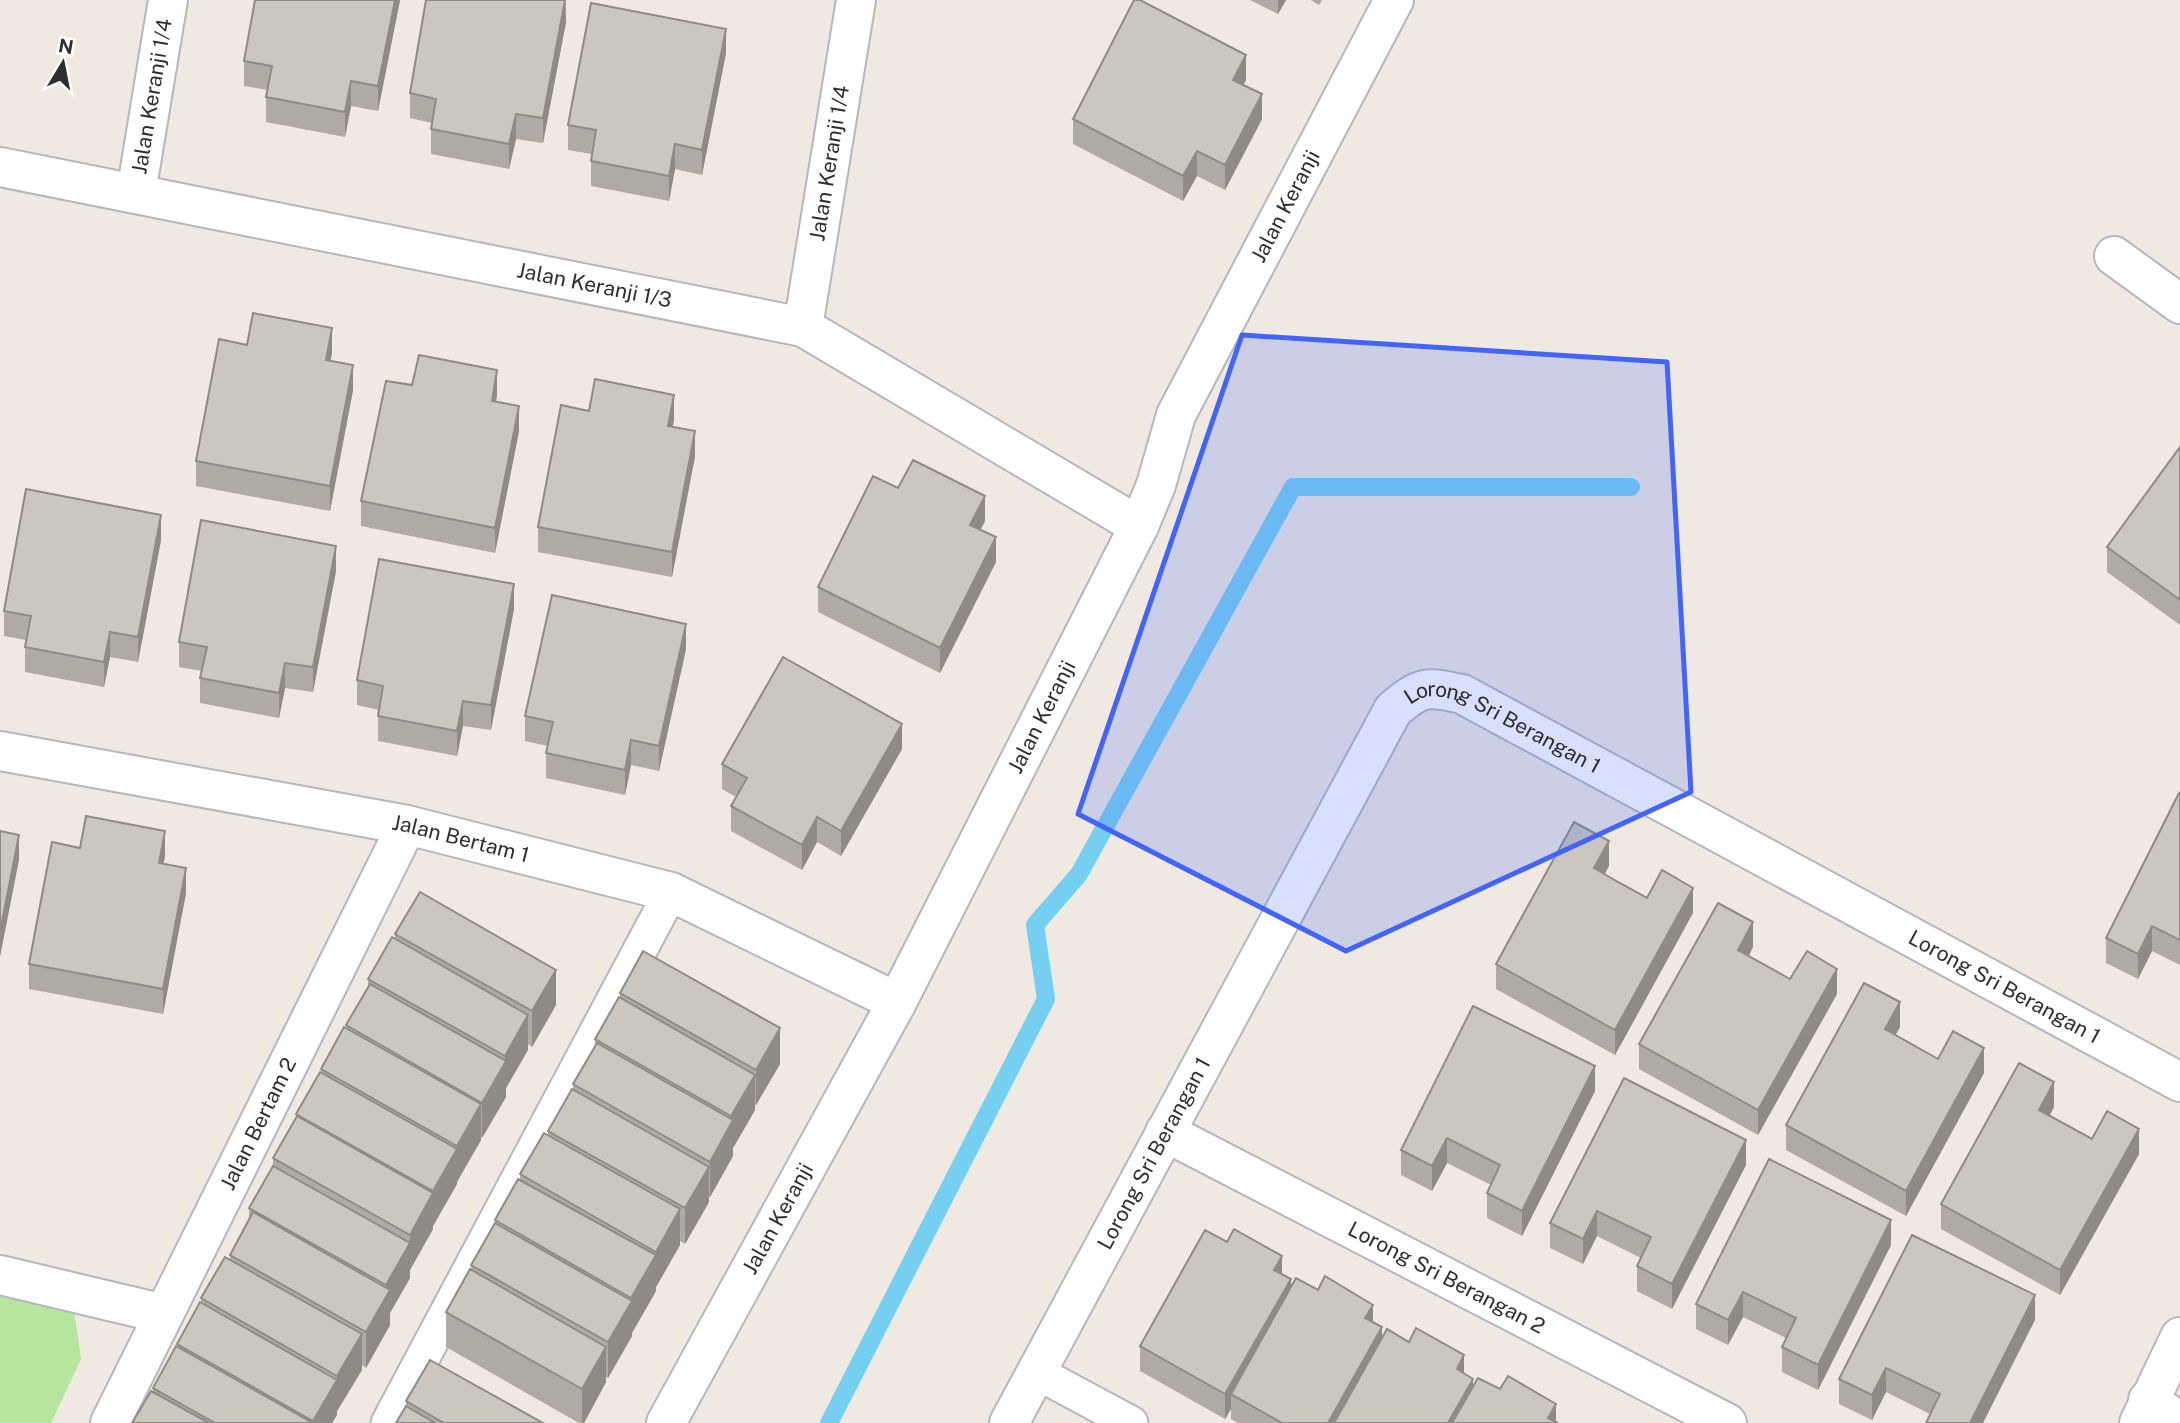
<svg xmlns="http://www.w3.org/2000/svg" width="2180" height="1423" viewBox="0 0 2180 1423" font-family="'Public Sans',sans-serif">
<rect width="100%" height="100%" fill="#efe9e1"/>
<path fill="#b6e59e" d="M 0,1288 L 73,1303 L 81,1359 L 51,1423 L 0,1423 Z"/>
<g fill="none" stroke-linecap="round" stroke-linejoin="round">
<path stroke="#75cff0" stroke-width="18" d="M 829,1423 L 1046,999 L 1035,925 L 1079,874 L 1293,487 L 1631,487"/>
<g stroke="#b4b7c1" stroke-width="37">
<g id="lane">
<path d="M 1036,1372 L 1131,1423"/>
<path d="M 388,1423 L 671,892"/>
</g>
</g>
<g stroke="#b4b7c1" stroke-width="42">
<g id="street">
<path id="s1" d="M 0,167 L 803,327 L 1139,526"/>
<path id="s2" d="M 136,193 L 168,0"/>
<path d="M 2114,256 L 2180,304"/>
<path id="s3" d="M 803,327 L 856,0"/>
<path id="s4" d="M 0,751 L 407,825 L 671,892 L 897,1002"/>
<path id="s5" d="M 1165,1132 L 1727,1423"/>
<path d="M 0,1275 L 164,1314"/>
<path d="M 2148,1400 L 2180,1422"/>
<path id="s6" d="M 110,1423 L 407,825"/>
<path id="s7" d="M 666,1423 L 897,1002 L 1139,526 L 1156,485 L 1176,415 L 1394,0"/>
<path id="s8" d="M 1009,1423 L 1393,710 C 1421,686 1426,686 1462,694 L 2180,1082"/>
<path d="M 2139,1423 L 2180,1337"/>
</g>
</g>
<use href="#lane" stroke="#fff" stroke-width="33"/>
<use href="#street" stroke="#fff" stroke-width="38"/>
</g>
<g fill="#afaba4">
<path d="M 400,0 L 378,111 L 351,106 L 345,137 L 266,122 L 266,97 L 268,90 L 244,86 L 244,61 Z"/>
<path d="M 566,0 L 566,22 L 543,143 L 516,139 L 509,169 L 431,154 L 431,129 L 432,123 L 410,118 L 410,93 Z"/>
<path d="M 1250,0 L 1286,0 L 1278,14 Z"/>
<path d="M 1311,0 L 1322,0 L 1319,5 Z"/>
<path d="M 726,53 L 702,175 L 675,169 L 669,201 L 591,186 L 591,161 L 592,154 L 568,150 L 568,125 Z"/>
<path d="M 1246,80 L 1243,85 L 1262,119 L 1225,190 L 1197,176 L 1183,201 L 1073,144 L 1073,119 Z"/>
<path d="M 247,345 L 332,353 L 330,361 L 353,390 L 330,511 L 196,486 L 196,461 Z"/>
<path d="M 412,385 L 497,395 L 496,402 L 519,431 L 495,553 L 361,526 L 361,501 Z"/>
<path d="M 589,411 L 674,420 L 672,427 L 695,456 L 672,577 L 538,552 L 538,527 Z"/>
<path d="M 2180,447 L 2180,625 L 2107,572 L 2107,547 Z"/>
<path d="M 898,488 L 985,521 L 980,530 L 996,562 L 940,673 L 818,612 L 818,587 Z"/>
<path d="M 161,540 L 138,662 L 110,657 L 104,687 L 25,672 L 25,647 L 26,640 L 4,636 L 4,611 Z"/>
<path d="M 336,571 L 313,692 L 285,688 L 279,718 L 200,703 L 200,678 L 202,671 L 179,667 L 179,642 Z"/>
<path d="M 514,609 L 491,730 L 463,726 L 457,756 L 378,741 L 378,716 L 379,710 L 357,705 L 357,680 Z"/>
<path d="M 686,649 L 659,771 L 631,765 L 625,795 L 546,778 L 546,753 L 548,746 L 525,741 L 525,716 Z"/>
<path d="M 902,749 L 841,856 L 817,842 L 802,870 L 731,831 L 731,806 L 736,797 L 722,789 L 722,764 Z"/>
<path d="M 2180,794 L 2180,965 L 2152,951 L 2138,979 L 2106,963 L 2106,938 Z"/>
<path d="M 80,848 L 165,856 L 163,864 L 186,893 L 163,1014 L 29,989 L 29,964 Z"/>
<path d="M 1609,866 L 1604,874 L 1647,898 L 1693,913 L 1615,1055 L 1496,989 L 1496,964 Z"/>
<path d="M 395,934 L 556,1005 L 532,1047 L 528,1044 L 528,1050 L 506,1088 L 506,1097 L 482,1138 L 481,1137 L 481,1140 L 457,1181 L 457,1184 L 433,1226 L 433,1229 L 410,1270 L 410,1278 L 390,1313 L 390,1325 L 366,1368 L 362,1365 L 362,1370 L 337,1411 L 337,1415 L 332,1423 L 132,1423 L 153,1392 L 153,1388 L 177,1346 L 177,1344 L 201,1302 L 201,1298 L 230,1259 L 230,1255 L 249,1219 L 249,1208 L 273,1166 L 273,1158 L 296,1117 L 296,1114 L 321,1073 L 321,1069 L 346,1028 L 346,1025 L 368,987 L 368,979 L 395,939 Z"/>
<path d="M 1753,947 L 1749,956 L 1790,979 L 1837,994 L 1758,1135 L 1639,1069 L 1639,1044 Z"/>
<path d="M 620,993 L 780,1064 L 756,1105 L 755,1105 L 755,1110 L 733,1148 L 733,1156 L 710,1197 L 709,1197 L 709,1202 L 685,1244 L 680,1241 L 680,1245 L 656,1287 L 656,1291 L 632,1333 L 632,1336 L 608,1378 L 606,1377 L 606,1382 L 584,1423 L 579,1423 L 446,1347 L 446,1312 L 471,1270 L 471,1265 L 495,1224 L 495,1220 L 520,1180 L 520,1174 L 548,1135 L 548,1131 L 573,1090 L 573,1084 L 595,1047 L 595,1039 L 620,998 Z"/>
<path d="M 1900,1027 L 1895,1035 L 1938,1059 L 1984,1073 L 1906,1216 L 1786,1150 L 1786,1125 Z"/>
<path d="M 1595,1091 L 1522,1236 L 1487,1218 L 1487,1193 L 1491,1185 L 1447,1163 L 1432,1191 L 1401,1175 L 1401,1150 Z"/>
<path d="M 2054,1107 L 2049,1116 L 2092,1139 L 2139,1154 L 2060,1295 L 1941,1229 L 1941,1204 Z"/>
<path d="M 1746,1165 L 1672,1309 L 1637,1291 L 1637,1266 L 1641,1258 L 1597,1236 L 1583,1264 L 1550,1248 L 1550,1223 Z"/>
<path d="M 1891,1245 L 1818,1390 L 1782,1372 L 1782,1347 L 1786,1338 L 1743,1317 L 1728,1345 L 1696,1329 L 1696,1304 Z"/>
<path d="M 1282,1274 L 1291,1287 L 1373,1322 L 1382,1339 L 1464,1373 L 1473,1386 L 1558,1423 L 1238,1423 L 1231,1419 L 1231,1409 L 1225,1419 L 1140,1371 L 1140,1346 Z"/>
<path d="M 2035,1320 L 1930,1414 L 1886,1392 L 1872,1420 L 1839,1404 L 1839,1379 Z"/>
<path d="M 406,1401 L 543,1423 L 396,1423 L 406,1406 Z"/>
</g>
<g fill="#8e8b86">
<path d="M 395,0 L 400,0 L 378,111 L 378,86 Z"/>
<path d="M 565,0 L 566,22 L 543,143 L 543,118 Z"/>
<path d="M 1278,0 L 1286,0 L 1278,14 Z"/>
<path d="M 726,29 L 726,53 L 702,175 L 702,150 Z"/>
<path d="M 1246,55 L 1246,80 L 1233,105 L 1233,80 Z"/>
<path d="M 351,81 L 351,106 L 345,137 L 345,112 Z"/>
<path d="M 1262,94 L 1262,119 L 1225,190 L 1225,165 Z"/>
<path d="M 516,114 L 516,139 L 509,169 L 509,144 Z"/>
<path d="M 675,144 L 675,169 L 669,201 L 669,176 Z"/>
<path d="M 1197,151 L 1197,176 L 1183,201 L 1183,176 Z"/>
<path d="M 332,328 L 332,353 L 326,385 L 326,360 Z"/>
<path d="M 353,365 L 353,390 L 330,511 L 330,486 Z"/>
<path d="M 497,370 L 497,395 L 492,426 L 492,401 Z"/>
<path d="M 674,395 L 674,420 L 668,451 L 668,426 Z"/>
<path d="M 519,406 L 519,431 L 495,553 L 495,528 Z"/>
<path d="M 695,431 L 695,456 L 672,577 L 672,552 Z"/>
<path d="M 985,496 L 985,521 L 970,550 L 970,525 Z"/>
<path d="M 161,515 L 161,540 L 138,662 L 138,637 Z"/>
<path d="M 996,537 L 996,562 L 940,673 L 940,648 Z"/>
<path d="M 336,546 L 336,571 L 313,692 L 313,667 Z"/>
<path d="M 514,584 L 514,609 L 491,730 L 491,705 Z"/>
<path d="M 686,624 L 686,649 L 659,771 L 659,746 Z"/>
<path d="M 110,632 L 110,657 L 104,687 L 104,662 Z"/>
<path d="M 285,663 L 285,688 L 279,718 L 279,693 Z"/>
<path d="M 463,701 L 463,726 L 457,756 L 457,731 Z"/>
<path d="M 902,724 L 902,749 L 841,856 L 841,831 Z"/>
<path d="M 631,740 L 631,765 L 625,795 L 625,770 Z"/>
<path d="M 817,817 L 817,842 L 802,870 L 802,845 Z"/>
<path d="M 165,831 L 165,856 L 159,888 L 159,863 Z"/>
<path d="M 19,835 L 19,860 L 0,957 L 0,932 Z"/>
<path d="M 1609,841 L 1609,866 L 1594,893 L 1594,868 Z"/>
<path d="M 186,868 L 186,893 L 163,1014 L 163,989 Z"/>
<path d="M 1693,888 L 1693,913 L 1615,1055 L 1615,1030 Z"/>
<path d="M 1753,922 L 1753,947 L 1738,975 L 1738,950 Z"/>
<path d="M 2152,926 L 2152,951 L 2138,979 L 2138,954 Z"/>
<path d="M 1837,969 L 1837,994 L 1758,1135 L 1758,1110 Z"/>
<path d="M 556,970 L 556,1005 L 532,1047 L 532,1011 Z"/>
<path d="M 1900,1002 L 1900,1027 L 1885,1054 L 1885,1029 Z"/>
<path d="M 528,1015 L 528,1050 L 506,1088 L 506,1097 L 482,1138 L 482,1103 L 505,1065 L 505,1056 Z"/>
<path d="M 780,1028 L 780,1064 L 756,1105 L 756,1070 Z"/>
<path d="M 1984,1048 L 1984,1073 L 1906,1216 L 1906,1191 Z"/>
<path d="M 1595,1066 L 1595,1091 L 1522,1236 L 1522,1211 Z"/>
<path d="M 755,1075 L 755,1110 L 733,1148 L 733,1156 L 710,1197 L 710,1162 L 731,1124 L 731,1116 Z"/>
<path d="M 2054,1082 L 2054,1107 L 2039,1135 L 2039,1110 Z"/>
<path d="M 481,1104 L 481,1140 L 457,1182 L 457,1146 Z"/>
<path d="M 2139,1129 L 2139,1154 L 2060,1295 L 2060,1270 Z"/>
<path d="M 1447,1138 L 1447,1163 L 1432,1191 L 1432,1166 Z"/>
<path d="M 1746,1140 L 1746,1165 L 1672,1309 L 1672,1284 Z"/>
<path d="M 457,1149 L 457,1184 L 433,1226 L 433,1229 L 410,1270 L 410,1235 Z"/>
<path d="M 709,1167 L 709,1202 L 685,1244 L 685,1208 Z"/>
<path d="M 680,1209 L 680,1245 L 656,1287 L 656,1252 Z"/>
<path d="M 1597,1211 L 1597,1236 L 1583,1264 L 1583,1239 Z"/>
<path d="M 1891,1220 L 1891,1245 L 1818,1390 L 1818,1365 Z"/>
<path d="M 410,1243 L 410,1278 L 390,1313 L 390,1325 L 366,1368 L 366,1332 L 386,1297 L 386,1285 Z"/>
<path d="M 656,1255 L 656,1291 L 632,1333 L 632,1336 L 608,1378 L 608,1342 L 631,1302 L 631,1298 Z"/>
<path d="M 1282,1256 L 1282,1281 L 1274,1270 Z"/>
<path d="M 1291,1279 L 1291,1304 L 1231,1394 L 1231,1409 L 1225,1419 L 1225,1394 Z"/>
<path d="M 1743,1292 L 1743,1317 L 1728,1345 L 1728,1320 Z"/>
<path d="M 2035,1295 L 2035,1320 L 1983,1423 L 1970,1423 Z"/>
<path d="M 1373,1305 L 1373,1330 L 1365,1318 Z"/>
<path d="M 1382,1327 L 1382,1352 L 1342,1423 L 1328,1423 Z"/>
<path d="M 362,1334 L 362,1370 L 337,1411 L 337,1376 Z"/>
<path d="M 606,1347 L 606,1382 L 584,1423 L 582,1423 L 582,1389 Z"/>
<path d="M 1464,1355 L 1464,1380 L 1457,1369 Z"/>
<path d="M 1886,1368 L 1886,1392 L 1872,1420 L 1872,1395 Z"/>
<path d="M 1473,1379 L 1473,1404 L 1462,1423 L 1448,1423 Z"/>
<path d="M 337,1380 L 337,1415 L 332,1423 L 313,1423 Z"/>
<path d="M 1556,1404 L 1556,1423 L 1548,1418 Z"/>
</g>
<g fill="#cbc7bf" stroke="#8e8b86" stroke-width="2">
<path d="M 255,0 L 395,0 L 378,86 L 351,81 L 345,112 L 266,97 L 272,66 L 244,61 Z"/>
<path d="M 426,0 L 565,0 L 543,118 L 516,114 L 509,144 L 431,129 L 436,99 L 410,93 Z"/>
<path d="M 1134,0 L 1140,0 L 1246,55 L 1233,80 L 1262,94 L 1225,165 L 1197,151 L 1183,176 L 1073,119 Z"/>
<path d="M 591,3 L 726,29 L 702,150 L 675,144 L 669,176 L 591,161 L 596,130 L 568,125 Z"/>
<path d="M 253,313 L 332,328 L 326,360 L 353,365 L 330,486 L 196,461 L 219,339 L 247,345 Z"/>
<path d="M 419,355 L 497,370 L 492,401 L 519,406 L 495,528 L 361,501 L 386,381 L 412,385 Z"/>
<path d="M 595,379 L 674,395 L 668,426 L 695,431 L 672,552 L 538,527 L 561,405 L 589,411 Z"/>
<path d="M 2180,447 L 2180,600 L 2107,547 Z"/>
<path d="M 913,460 L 985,496 L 970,525 L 996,537 L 940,648 L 818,587 L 873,476 L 898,488 Z"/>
<path d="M 26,489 L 161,515 L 138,637 L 110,632 L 104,662 L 25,647 L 31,616 L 4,611 Z"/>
<path d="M 201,520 L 336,546 L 313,667 L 285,663 L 279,693 L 200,678 L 207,647 L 179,642 Z"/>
<path d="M 379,559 L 514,584 L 491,705 L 463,701 L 457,731 L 378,716 L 383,686 L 357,680 Z"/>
<path d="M 552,595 L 686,624 L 659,746 L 631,740 L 625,770 L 546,753 L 553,722 L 525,716 Z"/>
<path d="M 783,657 L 902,724 L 841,831 L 817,817 L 802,845 L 731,806 L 747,778 L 722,764 Z"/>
<path d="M 2179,793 L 2180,794 L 2180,940 L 2152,926 L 2138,954 L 2106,938 Z"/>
<path d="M 86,816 L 165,831 L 159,863 L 186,868 L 163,989 L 29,964 L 52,842 L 80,848 Z"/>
<path d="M 1574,822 L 1609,841 L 1594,868 L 1618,882 L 1647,898 L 1662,870 L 1693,888 L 1615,1030 L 1496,964 Z"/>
<path d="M 0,831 L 19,835 L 0,932 Z"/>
<path d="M 420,892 L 556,970 L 532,1011 L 395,934 Z"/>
<path d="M 1718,903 L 1753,922 L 1738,950 L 1790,979 L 1807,951 L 1837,969 L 1758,1110 L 1639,1044 Z"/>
<path d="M 392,937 L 528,1015 L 505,1056 L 368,979 Z"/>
<path d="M 643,951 L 780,1028 L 756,1070 L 620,993 Z"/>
<path d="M 1864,983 L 1900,1002 L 1885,1029 L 1938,1059 L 1953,1031 L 1984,1048 L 1906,1191 L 1786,1125 Z"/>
<path d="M 370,984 L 506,1061 L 482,1103 L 346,1025 Z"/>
<path d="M 619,997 L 755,1075 L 731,1116 L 595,1039 Z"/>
<path d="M 1473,1006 L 1595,1066 L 1522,1211 L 1487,1193 L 1500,1165 L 1447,1138 L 1432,1166 L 1401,1150 Z"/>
<path d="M 344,1027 L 481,1104 L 457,1146 L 321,1069 Z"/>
<path d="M 597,1043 L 733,1120 L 710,1162 L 573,1084 Z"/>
<path d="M 2019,1063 L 2054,1082 L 2039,1110 L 2092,1139 L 2107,1111 L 2139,1129 L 2060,1270 L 1941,1204 Z"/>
<path d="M 320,1072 L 457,1149 L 433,1191 L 296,1114 Z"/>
<path d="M 1624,1078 L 1746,1140 L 1672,1284 L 1637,1266 L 1651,1237 L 1597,1211 L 1583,1239 L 1550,1223 Z"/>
<path d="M 572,1089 L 709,1167 L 685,1208 L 548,1131 Z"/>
<path d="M 297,1116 L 433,1193 L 410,1235 L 273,1158 Z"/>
<path d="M 544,1133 L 680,1209 L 656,1252 L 520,1174 Z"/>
<path d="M 1769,1159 L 1891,1220 L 1818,1365 L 1782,1347 L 1796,1318 L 1743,1292 L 1728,1320 L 1696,1304 Z"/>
<path d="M 273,1166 L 410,1243 L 386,1285 L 249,1208 Z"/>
<path d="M 518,1179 L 656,1255 L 631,1298 L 495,1220 Z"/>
<path d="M 253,1212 L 390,1290 L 366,1332 L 230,1255 Z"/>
<path d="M 495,1223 L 632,1301 L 608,1342 L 471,1265 Z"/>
<path d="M 1234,1229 L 1282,1256 L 1274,1270 L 1291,1279 L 1225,1394 L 1140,1346 L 1205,1230 L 1227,1242 Z"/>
<path d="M 1912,1235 L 2035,1295 L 1970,1423 L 1926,1423 L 1940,1394 L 1886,1368 L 1872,1395 L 1839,1379 Z"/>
<path d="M 225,1257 L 362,1334 L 337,1376 L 201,1298 Z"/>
<path d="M 470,1269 L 606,1347 L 582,1389 L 446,1312 Z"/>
<path d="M 1325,1276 L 1373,1305 L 1365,1318 L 1382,1327 L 1328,1423 L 1282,1423 L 1231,1394 L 1296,1278 L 1318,1290 Z"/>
<path d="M 200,1302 L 337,1380 L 313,1421 L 177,1344 Z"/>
<path d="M 1416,1328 L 1464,1355 L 1457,1369 L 1473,1379 L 1448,1423 L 1334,1423 L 1387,1329 L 1409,1342 Z"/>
<path d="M 176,1346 L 313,1423 L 215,1423 L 153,1388 Z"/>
<path d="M 430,1360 L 543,1423 L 444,1423 L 406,1401 Z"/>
<path d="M 1508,1376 L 1556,1404 L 1548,1418 L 1558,1423 L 1452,1423 L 1478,1378 L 1500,1389 Z"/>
<path d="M 151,1391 L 209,1423 L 132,1423 Z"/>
<path d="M 406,1406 L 435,1423 L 396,1423 Z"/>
</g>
<path fill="#4264fb" fill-opacity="0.2" stroke="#4264fb" stroke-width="5" stroke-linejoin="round" d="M 1242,335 L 1667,362 L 1691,792 L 1346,951 L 1078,814 Z"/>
<g text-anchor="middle" stroke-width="5" stroke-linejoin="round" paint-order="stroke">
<g font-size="21" fill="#2e2e2e" stroke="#fff">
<text dy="7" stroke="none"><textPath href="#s2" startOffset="98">Jalan Keranji 1/4</textPath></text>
<text dy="7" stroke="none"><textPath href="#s3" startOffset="166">Jalan Keranji 1/4</textPath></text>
<text dy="7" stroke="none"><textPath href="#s7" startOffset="1367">Jalan Keranji</textPath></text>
<text dy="7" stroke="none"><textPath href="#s1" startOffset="606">Jalan Keranji 1/3</textPath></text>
<text dy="7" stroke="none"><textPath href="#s7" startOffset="800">Jalan Keranji</textPath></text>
<text dy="7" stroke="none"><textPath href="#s8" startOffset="934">Lorong Sri Berangan 1</textPath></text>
<text dy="7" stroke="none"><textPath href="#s4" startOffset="469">Jalan Bertam 1</textPath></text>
<text dy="7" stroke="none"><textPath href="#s8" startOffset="1502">Lorong Sri Berangan 1</textPath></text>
<text dy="7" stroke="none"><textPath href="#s6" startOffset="334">Jalan Bertam 2</textPath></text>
<text dy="7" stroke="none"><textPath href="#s8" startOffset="306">Lorong Sri Berangan 1</textPath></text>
<text dy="7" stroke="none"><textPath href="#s7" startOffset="233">Jalan Keranji</textPath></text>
<text dy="7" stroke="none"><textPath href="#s5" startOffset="317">Lorong Sri Berangan 2</textPath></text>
</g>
</g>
<g transform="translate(63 63) rotate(10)" stroke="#ffffff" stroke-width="5" paint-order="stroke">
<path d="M0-5L12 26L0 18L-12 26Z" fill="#2e2e2e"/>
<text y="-10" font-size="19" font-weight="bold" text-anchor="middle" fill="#2e2e2e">N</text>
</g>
</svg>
